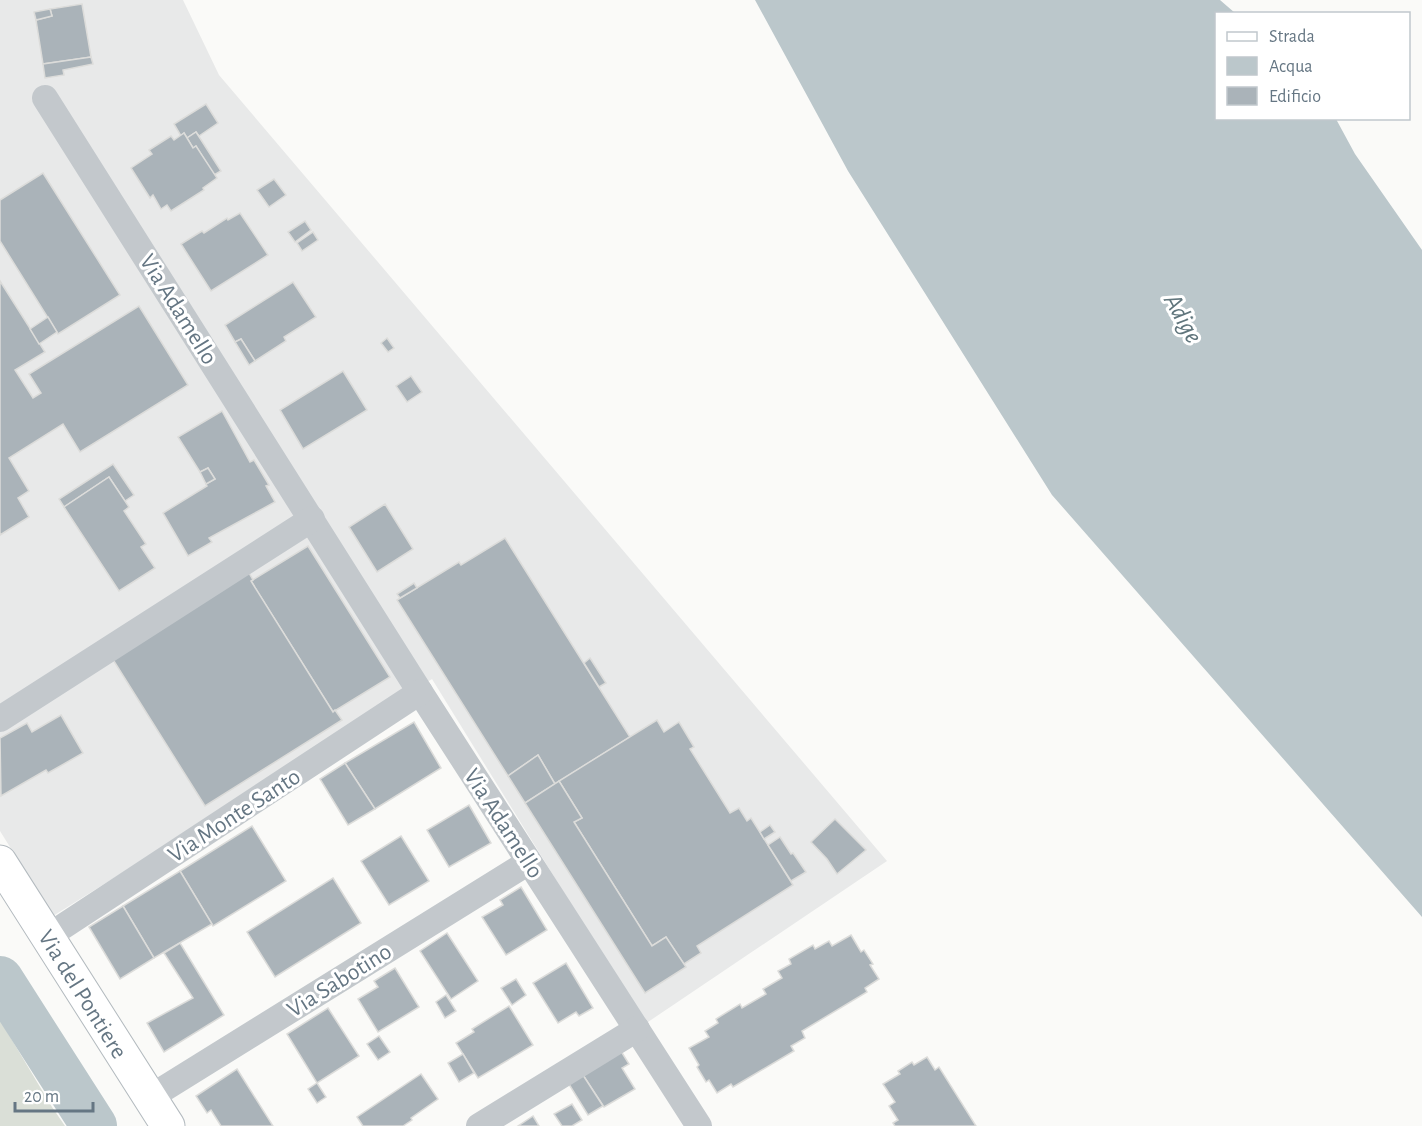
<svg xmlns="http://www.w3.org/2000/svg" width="1422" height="1126" viewBox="0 0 1422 1126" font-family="'Alegreya Sans',sans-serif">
<rect width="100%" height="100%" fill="#fafaf8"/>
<path fill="#e8e9e9" d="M 0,0 L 183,0 L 219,75 L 887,861 L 645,1024 L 432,679 L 53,916 L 0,831 Z"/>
<path fill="#dadfd7" d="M 0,1020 L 52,1107 L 65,1126 L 0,1126 Z"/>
<path fill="#bbc7cb" d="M 755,0 L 1220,0 L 1235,13 L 1216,14 L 1216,118 L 1336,119 L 1355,154 L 1422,250 L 1422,917 L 1052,495 L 848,171 Z"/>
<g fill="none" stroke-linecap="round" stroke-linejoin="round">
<path stroke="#bbc7cb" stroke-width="46" d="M 0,979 L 94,1126"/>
</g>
<g fill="#aab3b9" stroke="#dcdcda" stroke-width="1.5">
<path d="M 82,4 L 91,57 L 43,64 L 36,20 L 52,16 L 50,9 Z"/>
<path d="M 50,9 L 52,16 L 36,20 L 34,12 Z"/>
<path d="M 91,57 L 93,64 L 63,70 L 64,75 L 45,78 L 43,64 Z"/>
<path d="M 206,104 L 218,123 L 199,136 L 196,132 L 187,138 L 184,133 L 181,136 L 174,124 Z"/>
<path d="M 196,132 L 221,171 L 214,175 L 196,146 L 193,148 L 187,138 Z"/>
<path d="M 184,133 L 193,148 L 196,146 L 217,178 L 203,188 L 204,190 L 171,211 L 167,205 L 161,209 L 153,195 L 150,198 L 131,168 L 152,154 L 149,150 L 171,136 L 174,140 Z"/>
<path d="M 43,173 L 120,295 L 58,334 L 0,241 L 0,200 Z"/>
<path d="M 274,179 L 286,195 L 269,207 L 257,190 Z"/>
<path d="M 240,213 L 268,255 L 211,291 L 181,244 L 202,231 L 204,233 L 227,218 L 228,220 Z"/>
<path d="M 305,221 L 311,230 L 295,242 L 288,232 Z"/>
<path d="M 313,232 L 318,240 L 302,251 L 297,243 Z"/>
<path d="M 0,281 L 45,352 L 15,370 L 33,398 L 41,393 L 29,374 L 139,306 L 188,385 L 80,452 L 63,424 L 9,458 L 29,491 L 18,498 L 29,517 L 0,535 Z"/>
<path d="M 293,282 L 316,317 L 284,337 L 286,341 L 255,361 L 241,339 L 235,342 L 225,325 Z"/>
<path d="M 48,317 L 57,332 L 39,344 L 30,329 Z"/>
<path d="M 387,338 L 394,348 L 388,352 L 381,343 Z"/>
<path d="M 241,339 L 255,361 L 249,365 L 235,342 Z"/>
<path d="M 343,371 L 367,410 L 303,449 L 280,410 Z"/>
<path d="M 411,376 L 422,392 L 407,402 L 396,386 Z"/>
<path d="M 222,411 L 250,462 L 254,460 L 269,485 L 266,486 L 275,502 L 209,538 L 212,542 L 188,556 L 163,513 L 207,486 L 206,484 L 215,479 L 208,468 L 200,472 L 178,437 Z"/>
<path d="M 113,464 L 134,495 L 125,501 L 109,477 L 64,507 L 59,499 Z"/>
<path d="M 208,468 L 215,479 L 206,484 L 200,472 Z"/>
<path d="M 109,477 L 129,507 L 124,511 L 146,544 L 141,547 L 155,568 L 119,591 L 64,507 Z"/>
<path d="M 385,504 L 413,549 L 377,572 L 349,527 Z"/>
<path d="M 505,538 L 630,737 L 555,784 L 538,755 L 508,776 L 397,600 L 459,562 L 461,565 Z"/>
<path d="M 308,546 L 390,677 L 333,712 L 251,581 Z"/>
<path d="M 249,573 L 253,580 L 251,581 L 333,712 L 335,710 L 342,720 L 205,806 L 112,658 Z"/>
<path d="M 414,583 L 417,588 L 400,598 L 397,594 Z"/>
<path d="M 590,658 L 606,683 L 599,687 L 584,663 Z"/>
<path d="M 61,715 L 83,753 L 48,773 L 46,770 L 1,796 L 0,738 L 27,723 L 32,732 Z"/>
<path d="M 657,720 L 664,732 L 679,722 L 694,747 L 690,749 L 730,813 L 739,808 L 747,821 L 751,818 L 793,885 L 697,946 L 701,953 L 684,964 L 666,937 L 652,946 L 574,822 L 582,818 L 559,781 Z"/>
<path d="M 414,722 L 441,768 L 375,809 L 345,763 Z"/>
<path d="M 538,755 L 555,784 L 525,803 L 508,776 Z"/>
<path d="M 345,763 L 375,809 L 348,825 L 320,779 Z"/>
<path d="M 559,781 L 582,818 L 574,822 L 652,946 L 666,937 L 686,967 L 645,993 L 525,803 Z"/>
<path d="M 469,805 L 491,843 L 449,867 L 427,830 Z"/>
<path d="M 835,819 L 866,850 L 837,874 L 827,859 L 811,842 Z"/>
<path d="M 770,825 L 775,832 L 764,839 L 760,832 Z"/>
<path d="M 252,826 L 286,881 L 213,926 L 180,871 Z"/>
<path d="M 401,836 L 429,881 L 389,905 L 361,861 Z"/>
<path d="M 780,837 L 791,854 L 793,853 L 806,872 L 791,881 L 768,845 Z"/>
<path d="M 180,871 L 212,924 L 154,958 L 123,906 Z"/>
<path d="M 333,878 L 361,923 L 275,977 L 247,932 Z"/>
<path d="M 521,887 L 547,930 L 506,955 L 482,917 L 503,905 L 500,900 Z"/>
<path d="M 123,906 L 154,958 L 120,979 L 89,927 Z"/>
<path d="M 447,933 L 478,981 L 451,999 L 420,951 Z"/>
<path d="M 851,935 L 861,952 L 864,950 L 873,964 L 870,965 L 879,979 L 865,988 L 867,992 L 802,1031 L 805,1038 L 791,1046 L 794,1051 L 733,1087 L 731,1084 L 717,1093 L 709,1080 L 706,1082 L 697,1067 L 699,1065 L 689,1048 L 709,1037 L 705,1031 L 718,1023 L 716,1019 L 740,1004 L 742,1008 L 766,994 L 763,989 L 782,978 L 778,971 L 791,964 L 789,959 L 813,945 L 815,949 L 829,941 L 832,946 Z"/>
<path d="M 180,943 L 224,1015 L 164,1052 L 147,1023 L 193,998 L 164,953 Z"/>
<path d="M 566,963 L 593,1008 L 579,1016 L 576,1012 L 558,1023 L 533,983 Z"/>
<path d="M 395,968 L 419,1007 L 378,1032 L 358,999 L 378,987 L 374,981 Z"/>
<path d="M 516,979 L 526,995 L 512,1005 L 501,988 Z"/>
<path d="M 446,995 L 456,1011 L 445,1018 L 436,1002 Z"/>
<path d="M 509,1006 L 533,1045 L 478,1078 L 456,1043 L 474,1032 L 472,1029 Z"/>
<path d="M 328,1008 L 359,1056 L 317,1083 L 287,1034 Z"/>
<path d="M 379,1036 L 390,1052 L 378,1060 L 367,1044 Z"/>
<path d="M 619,1048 L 629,1064 L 622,1068 L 635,1089 L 604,1107 L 581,1072 Z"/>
<path d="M 463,1054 L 474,1073 L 459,1082 L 448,1063 Z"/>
<path d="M 927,1057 L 935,1070 L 939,1067 L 976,1126 L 895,1126 L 893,1123 L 898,1120 L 889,1106 L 895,1102 L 883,1084 L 900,1074 L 898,1071 L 912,1062 L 914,1065 Z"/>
<path d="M 237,1069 L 273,1126 L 221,1126 L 211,1110 L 207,1113 L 196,1096 Z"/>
<path d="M 581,1072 L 603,1106 L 588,1115 L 567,1081 Z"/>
<path d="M 421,1074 L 438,1099 L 411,1118 L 412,1120 L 403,1126 L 363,1126 L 357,1117 Z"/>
<path d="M 317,1083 L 326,1097 L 317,1103 L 308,1089 Z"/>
<path d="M 572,1104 L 582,1120 L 572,1126 L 562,1126 L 554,1114 Z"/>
<path d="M 533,1116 L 539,1126 L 518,1126 Z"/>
</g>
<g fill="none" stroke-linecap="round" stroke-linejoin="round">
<g stroke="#b3babf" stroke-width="35">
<path id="secondary" d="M 0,862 L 168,1126"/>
</g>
<g stroke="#c3c8cc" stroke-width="26">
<path d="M 45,98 L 420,692 L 699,1126"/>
<path d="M 0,719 L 312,519"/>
<path d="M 47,937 L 420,692"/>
<path d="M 149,1098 L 529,862"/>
<path d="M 479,1126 L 637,1029"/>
</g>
<use href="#secondary" stroke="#fff" stroke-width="33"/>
</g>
<g text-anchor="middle" stroke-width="6" stroke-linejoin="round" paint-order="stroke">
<g font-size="24" fill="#657683" stroke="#fff">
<text transform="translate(179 309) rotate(58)" y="8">Via Adamello</text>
<text transform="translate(234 815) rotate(-33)" y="8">Via Monte Santo</text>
<text transform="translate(504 823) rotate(57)" y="8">Via Adamello</text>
<text transform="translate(339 980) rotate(-32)" y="8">Via Sabotino</text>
<text transform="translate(83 994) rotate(58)" y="8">Via del Pontiere</text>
</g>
<g font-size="26" font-style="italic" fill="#60757c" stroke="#fff">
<text transform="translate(1184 318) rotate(61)" y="9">Adige</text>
</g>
</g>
<rect x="1215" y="12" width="195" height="108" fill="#ffffff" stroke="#c1c8cd" stroke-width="1.5"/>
<rect x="1227" y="32" width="30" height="9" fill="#ffffff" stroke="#c1c8cd" stroke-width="1.5"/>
<text x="1269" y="42" font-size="18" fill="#657683">Strada</text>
<rect x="1227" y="57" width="30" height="18" fill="#bbc7cb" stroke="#c1c8cd" stroke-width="1.5"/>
<text x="1269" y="72" font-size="18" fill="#657683">Acqua</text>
<rect x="1227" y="87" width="30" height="18" fill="#aab3b9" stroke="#c1c8cd" stroke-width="1.5"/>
<text x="1269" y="102" font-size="18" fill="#657683">Edificio</text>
<path d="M15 1102v9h78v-9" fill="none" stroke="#657683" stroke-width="3"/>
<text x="24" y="1102" font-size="18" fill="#657683" stroke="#ffffff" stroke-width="4.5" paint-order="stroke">20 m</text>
</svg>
